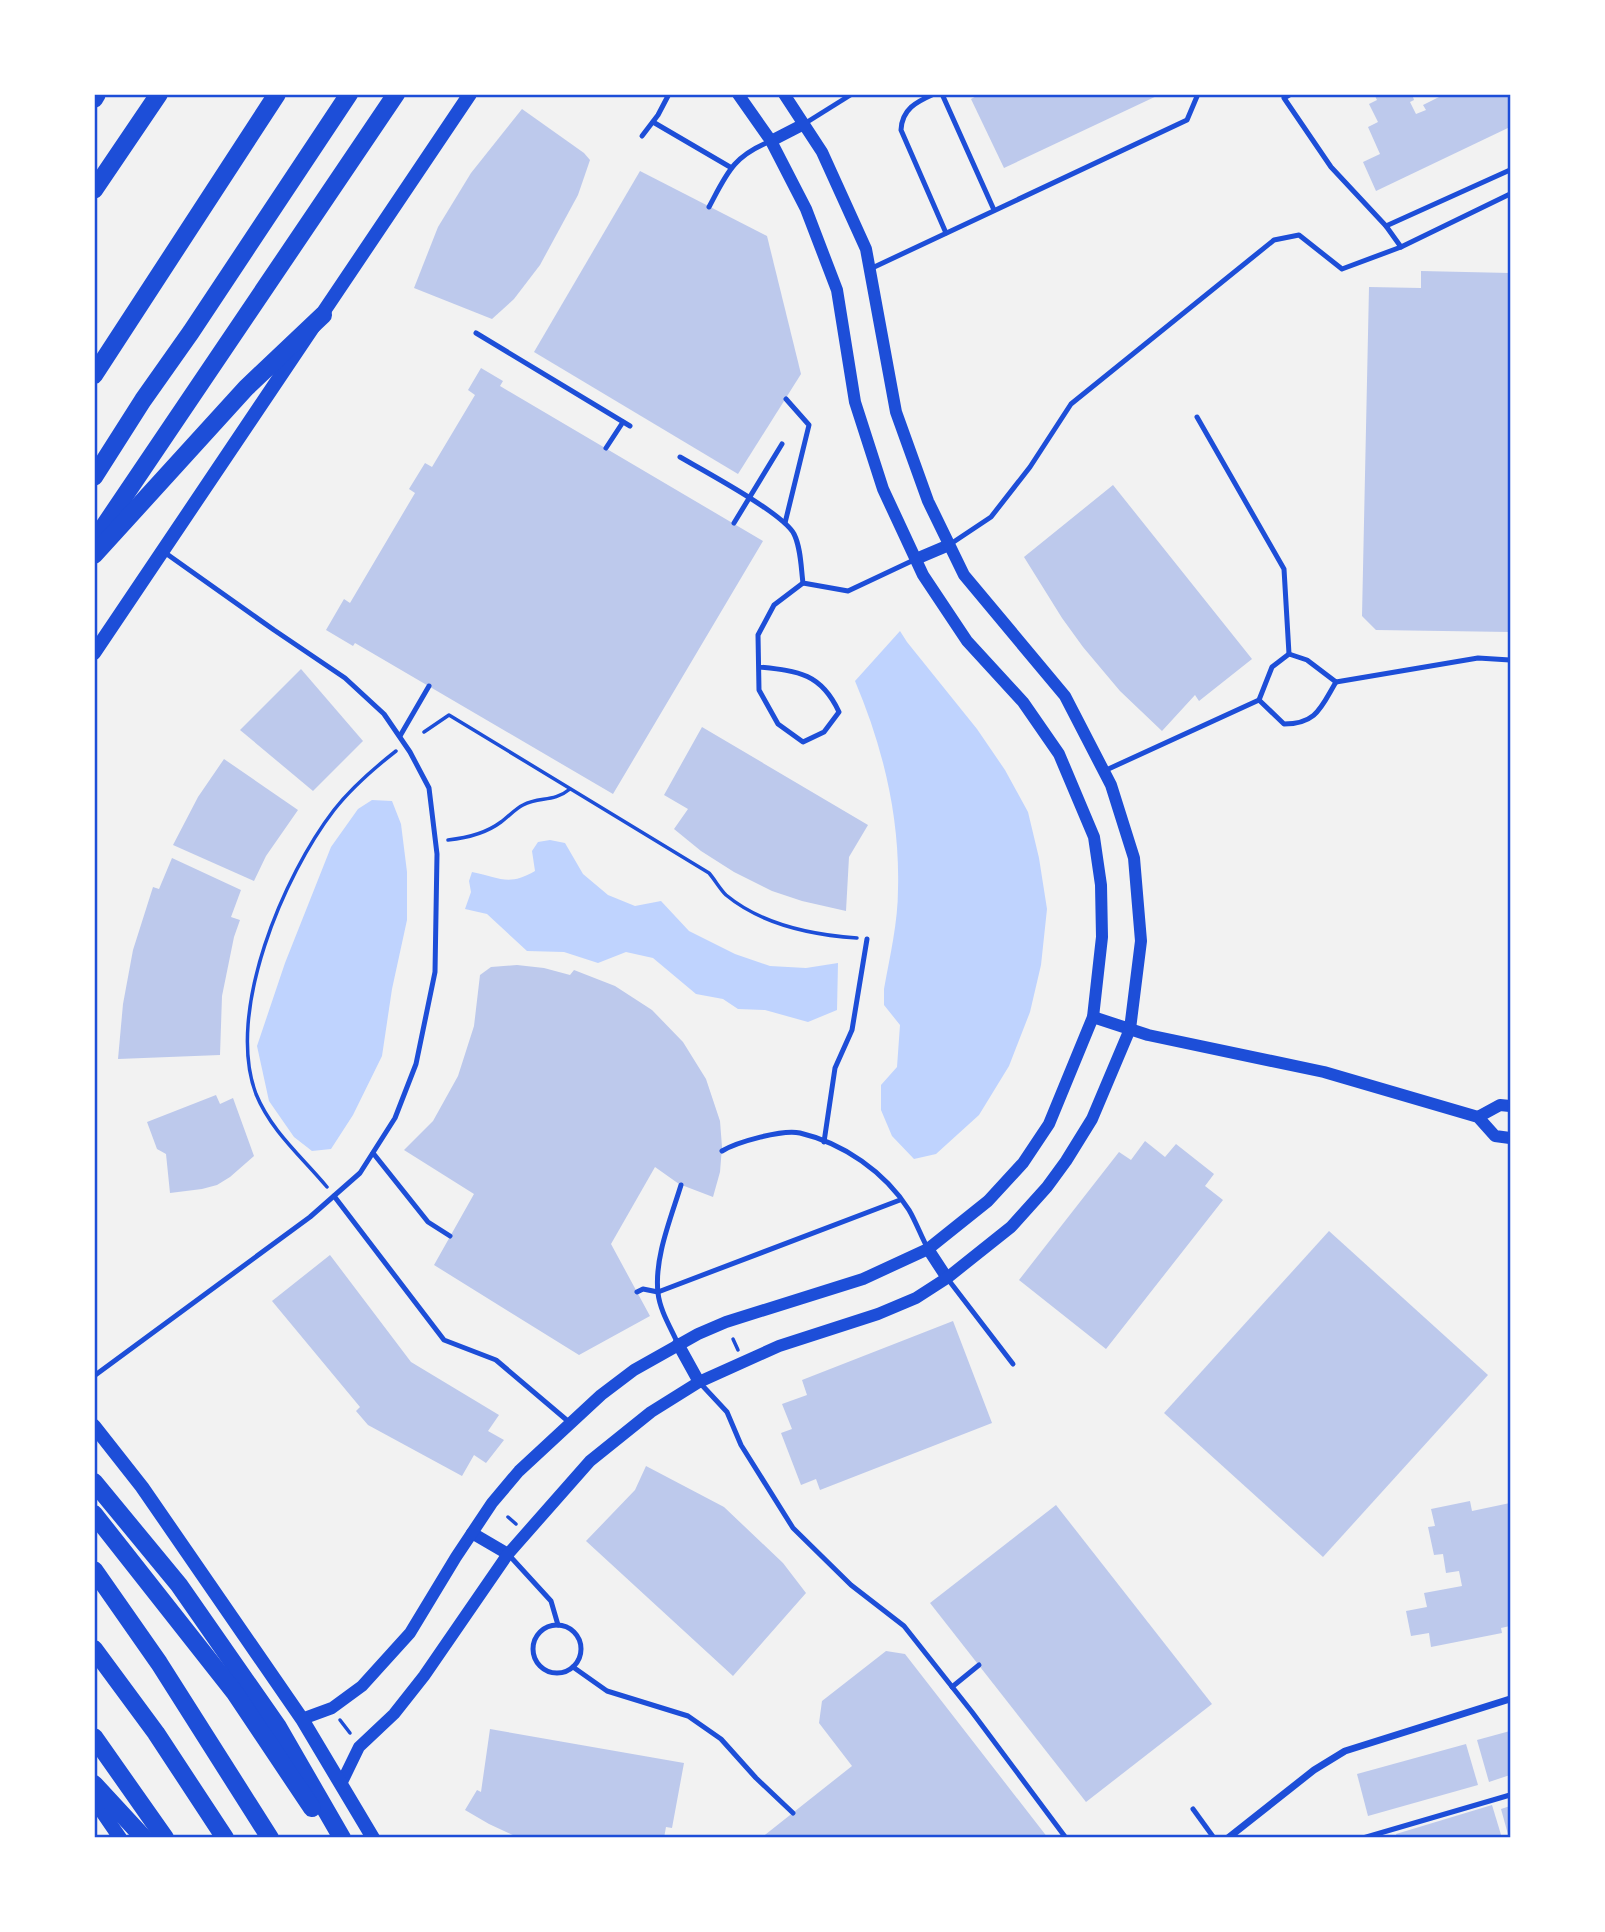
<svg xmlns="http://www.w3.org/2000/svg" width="1605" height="1932" viewBox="0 0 1605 1932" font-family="'Roboto Condensed',sans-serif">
<rect width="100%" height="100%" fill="#f2f2f2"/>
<g fill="#bfd3fe">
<path d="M 900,631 L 907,642 L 977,729 L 1005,770 L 1028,812 L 1039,858 L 1047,909 L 1041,965 L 1030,1012 L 1009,1066 L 979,1115 L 936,1154 L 914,1159 L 892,1136 L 881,1110 L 881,1085 L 897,1067 L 900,1025 L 884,1005 L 884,989 C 890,956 898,922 898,889 C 900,817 883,747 855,681 Z"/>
<path d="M 372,800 L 392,801 L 401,824 L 407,872 L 407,920 L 392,989 L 382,1056 L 353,1115 L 331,1149 L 312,1151 L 294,1137 L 269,1101 L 257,1046 L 285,963 L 331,847 L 358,809 Z"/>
<path d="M 550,840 L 565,843 L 583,874 L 608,895 L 635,906 L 661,901 L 689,931 L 735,954 L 770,966 L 806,968 L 838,963 L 837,1010 L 808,1022 L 765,1010 L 738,1009 L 723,999 L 696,994 L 653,958 L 626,952 L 598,963 L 564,952 L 527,951 L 487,914 L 465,909 L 471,892 L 469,881 L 472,872 C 499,877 508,887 535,871 L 532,851 L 538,842 Z"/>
</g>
<g fill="#bdc9ec">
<path d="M 980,94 L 1161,94 L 1004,168 L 971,99 Z"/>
<path d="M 1374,94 L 1412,94 L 1414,100 L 1410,102 L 1416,114 L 1426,110 L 1423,105 L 1445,94 L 1510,94 L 1510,127 L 1376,191 L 1363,162 L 1380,154 L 1368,127 L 1378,122 L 1369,104 L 1377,100 Z"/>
<path d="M 522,109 L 584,153 L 590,160 L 578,195 L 540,265 L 514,299 L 492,319 L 414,288 L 438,227 L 471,173 Z"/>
<path d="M 640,171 L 767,236 L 801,374 L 738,474 L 534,352 Z"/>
<path d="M 1421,271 L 1510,273 L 1510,632 L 1376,630 L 1362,616 L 1369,287 L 1421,288 Z"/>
<path d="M 481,368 L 503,381 L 500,386 L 763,541 L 613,794 L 355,643 L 353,646 L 326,630 L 344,599 L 350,603 L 415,493 L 409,489 L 425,463 L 432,467 L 475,395 L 468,390 Z"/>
<path d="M 1113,485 L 1252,659 L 1199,701 L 1195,695 L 1162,731 L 1120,691 L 1083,647 L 1062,618 L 1024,557 Z"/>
<path d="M 301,669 L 363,741 L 313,791 L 240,730 Z"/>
<path d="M 702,727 L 868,825 L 849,857 L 846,911 L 802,901 L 772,891 L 734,872 L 701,851 L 674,829 L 688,809 L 664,795 Z"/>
<path d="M 224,759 L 298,810 L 266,856 L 254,881 L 173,845 L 198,797 Z"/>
<path d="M 172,858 L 241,890 L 231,917 L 240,920 L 234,937 L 222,996 L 220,1055 L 118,1059 L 123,1004 L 133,950 L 153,887 L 159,889 Z"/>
<path d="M 517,965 L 544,968 L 570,975 L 574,970 L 615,986 L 652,1010 L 683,1042 L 706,1079 L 720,1121 L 722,1147 L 720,1172 L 713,1197 L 679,1184 L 655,1167 L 611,1244 L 650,1316 L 579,1355 L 434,1265 L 474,1194 L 404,1150 L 433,1121 L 458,1076 L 474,1026 L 480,975 L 491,967 Z"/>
<path d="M 216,1095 L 220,1104 L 233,1098 L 254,1156 L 230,1177 L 217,1185 L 202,1189 L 170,1193 L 166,1154 L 157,1149 L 147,1122 Z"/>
<path d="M 1145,1141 L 1165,1157 L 1176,1144 L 1214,1174 L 1205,1186 L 1223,1200 L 1106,1349 L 1019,1280 L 1119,1152 L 1131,1160 Z"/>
<path d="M 1329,1231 L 1488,1375 L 1323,1557 L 1164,1413 Z"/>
<path d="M 330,1255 L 411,1362 L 499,1415 L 488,1431 L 504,1440 L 486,1463 L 474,1455 L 462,1476 L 368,1425 L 356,1411 L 360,1407 L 272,1301 Z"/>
<path d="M 953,1321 L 992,1423 L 820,1490 L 816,1479 L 801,1485 L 781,1433 L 792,1429 L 782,1404 L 807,1395 L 802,1380 Z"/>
<path d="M 646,1466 L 724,1507 L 783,1563 L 806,1593 L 733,1676 L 586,1541 L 635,1490 Z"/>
<path d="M 1470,1501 L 1472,1511 L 1510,1503 L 1510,1626 L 1501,1628 L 1502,1633 L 1431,1647 L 1429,1633 L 1411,1636 L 1406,1611 L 1427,1607 L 1424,1593 L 1462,1586 L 1459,1571 L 1446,1573 L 1443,1554 L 1434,1555 L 1428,1527 L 1435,1526 L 1431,1509 Z"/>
<path d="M 1056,1505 L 1212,1704 L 1086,1802 L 930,1603 Z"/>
<path d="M 886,1651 L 905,1654 L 1048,1838 L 761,1838 L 852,1766 L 819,1723 L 822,1701 Z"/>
<path d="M 490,1729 L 684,1763 L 672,1828 L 666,1827 L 664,1838 L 519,1838 L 489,1824 L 465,1810 L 477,1790 L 481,1792 Z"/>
<path d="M 1510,1731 L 1510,1775 L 1489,1782 L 1477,1740 Z"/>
<path d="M 1466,1744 L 1478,1785 L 1368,1816 L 1357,1774 Z"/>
<path d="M 1492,1805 L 1502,1838 L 1397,1838 L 1396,1834 Z"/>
<path d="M 1510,1806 L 1510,1838 L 1509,1838 L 1501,1809 Z"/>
</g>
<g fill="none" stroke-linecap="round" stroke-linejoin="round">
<g stroke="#1d4ed8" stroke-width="3.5">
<path d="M 424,732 L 449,715 L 709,873 C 715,880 720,889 726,895 C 761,924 813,935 857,938"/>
<path d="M 448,840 C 467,838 485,834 501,822 C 508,817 515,809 523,805 C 540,796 553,803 570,789"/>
<path d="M 327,1187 C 302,1157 271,1131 256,1094 C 225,1012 284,875 334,810 C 352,787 373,769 396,751"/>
<path d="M 733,1339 L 738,1350"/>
<path d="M 508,1517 L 516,1524"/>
<path d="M 340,1720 L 350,1733"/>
</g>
<g stroke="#1d4ed8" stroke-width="5">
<path d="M 934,94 C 916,102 902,109 901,130 L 946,233"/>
<path d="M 942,94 L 994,210"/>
<path d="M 1291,94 L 1284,98 L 1331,167 L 1386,226 L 1401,247"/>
<path d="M 653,122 L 730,167"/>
<path d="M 804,124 L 852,94"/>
<path d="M 642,136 L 658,115 L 669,94"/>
<path d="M 709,207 C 727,173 733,156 771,141"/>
<path d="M 1386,226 L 1510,170"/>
<path d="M 870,269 L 1187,120 L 1198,94"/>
<path d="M 476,333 L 630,426"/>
<path d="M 1197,417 L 1284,569 L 1289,654"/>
<path d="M 606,448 L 623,422"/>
<path d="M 680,457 C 704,471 783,513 794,534 C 801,548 801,568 803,583 L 848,591 L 916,559"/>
<path d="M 734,523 L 782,444"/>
<path d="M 785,523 L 809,425 L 786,399"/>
<path d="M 949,545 L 991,517 L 1030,467 L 1071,404 L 1274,240 L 1299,235 L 1342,269 L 1401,247 L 1510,194"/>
<path d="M 759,667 C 798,671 821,673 839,712 L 824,732 L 803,742 L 778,724 L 759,690 L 758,635 L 774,605 L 803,583"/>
<path d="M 1259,700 L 1284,724 C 1317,724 1321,707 1336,682"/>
<path d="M 400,736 L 429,686"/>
<path d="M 1104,771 L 1259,700 L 1272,667 L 1289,654 L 1307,660 L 1336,682 L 1478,658 L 1510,660"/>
<path d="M 824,1142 L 835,1068 L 852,1030 L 867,939"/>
<path d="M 722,1151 C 737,1142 783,1129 800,1133 C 843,1143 885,1172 909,1210 C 916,1222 921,1236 928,1249"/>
<path d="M 373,1153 L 428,1222 L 450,1236"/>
<path d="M 334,1196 L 444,1340 L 496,1360 L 569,1422"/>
<path d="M 947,1278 L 1013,1364"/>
<path d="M 637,1292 L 643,1289 L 658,1292 L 900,1200"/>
<path d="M 678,1344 C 671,1328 660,1311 658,1293 C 654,1258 671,1218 681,1185"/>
<path d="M 94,1376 L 310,1217 L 360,1173 L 395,1118 L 416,1064 L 435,972 L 437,854 L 429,788 L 410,752 L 384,714 L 345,678 L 274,630 L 164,552"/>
<path d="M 700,1383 L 727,1412 L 741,1445 L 793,1528 L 851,1585 L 904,1626 L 972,1712 L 1066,1838"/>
<path d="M 508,1554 L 551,1601 L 558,1625"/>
<circle cx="557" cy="1649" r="24"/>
<path d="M 573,1667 L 607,1691 L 688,1716 L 721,1739 L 756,1778 L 793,1813"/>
<path d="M 952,1687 L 979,1665"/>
<path d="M 1193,1809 L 1214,1838"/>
<path d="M 1363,1838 L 1510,1795"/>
</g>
<path stroke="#1d4ed8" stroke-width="7" d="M 1228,1838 L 1314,1770 L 1345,1751 L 1510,1699"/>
<g stroke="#1d4ed8" stroke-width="12">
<path d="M 771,141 L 804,124"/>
<path d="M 916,559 L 949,545"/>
<path d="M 1093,1017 L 1148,1035 L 1324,1072 L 1478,1117 L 1495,1136 L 1510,1138"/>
<path d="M 1478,1117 L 1500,1105 L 1510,1106"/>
<path d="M 928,1249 L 947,1278"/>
<path d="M 678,1344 L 699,1382"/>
<path d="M 472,1533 L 508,1554"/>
<path d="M 302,1719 L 332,1708 L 362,1686 L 410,1633 L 456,1557 L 492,1503 L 519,1471 L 601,1395 L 634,1370 L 698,1334 L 726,1322 L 863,1279 L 928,1249 L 988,1201 L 1023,1163 L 1049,1124 L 1093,1017 L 1102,937 L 1101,885 L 1094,837 L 1059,754 L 1023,702 L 967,641 L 923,575 L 883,489 L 855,402 L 837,290 L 806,209 L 771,141 L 738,94"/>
<path d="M 341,1784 L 359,1747 L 394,1714 L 424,1676 L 508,1554 L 590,1461 L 651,1412 L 699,1382 L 779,1346 L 878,1314 L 916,1298 L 947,1278 L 1011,1227 L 1047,1187 L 1066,1161 L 1092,1119 L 1130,1029 L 1141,941 L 1134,858 L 1111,785 L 1065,696 L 964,575 L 928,501 L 896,412 L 866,249 L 822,152 L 784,94"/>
</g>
<g stroke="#1d4ed8" stroke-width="14">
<path d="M 94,653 L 470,94"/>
<path d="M 94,1426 L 142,1487 L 302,1719 L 373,1838"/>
<path d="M 94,1800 L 120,1838"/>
</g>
<g stroke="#1d4ed8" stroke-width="18">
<path d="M 94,99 L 97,94"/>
<path d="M 94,190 L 159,94"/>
<path d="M 94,375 L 277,94"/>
<path d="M 94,477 L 143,400 L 191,332 L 349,94"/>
<path d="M 94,541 L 396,94"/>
<path d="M 94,555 L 246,388 L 323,315"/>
<path d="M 94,1482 L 179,1585 L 278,1727 L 342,1838"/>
<path d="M 94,1514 L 235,1693 L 312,1808"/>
<path d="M 94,1570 L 159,1663 L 270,1838"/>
<path d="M 94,1649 L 156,1733 L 225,1838"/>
<path d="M 94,1737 L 165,1838"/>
<path d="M 94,1784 L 144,1838"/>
</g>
</g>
<rect width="1605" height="1932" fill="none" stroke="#ffffff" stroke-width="192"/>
<rect x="96" y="96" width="1413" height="1740" fill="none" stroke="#1d4ed8" stroke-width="2.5"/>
</svg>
